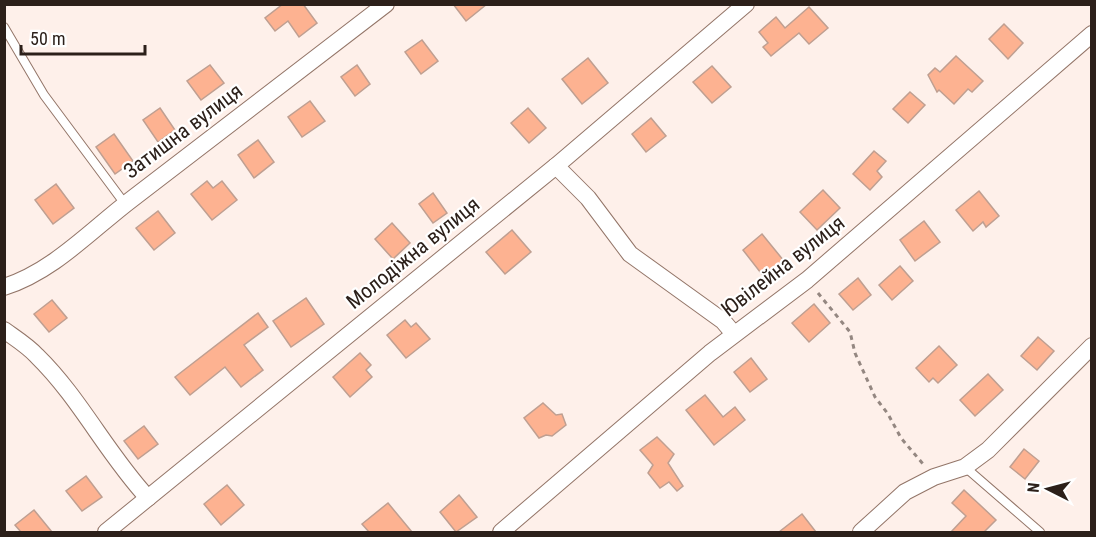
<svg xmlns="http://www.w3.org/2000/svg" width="1096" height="537" viewBox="0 0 1096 537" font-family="'Roboto Condensed',sans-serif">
<rect width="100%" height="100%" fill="#fef0ea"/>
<g fill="#fdb291" stroke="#bf9f91" stroke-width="1.5">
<path d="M 283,4 L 303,4 L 317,23 L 299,37 L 288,21 L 275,31 L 265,18 Z"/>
<path d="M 453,4 L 487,4 L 466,21 Z"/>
<path d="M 809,7 L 828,28 L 809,44 L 799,33 L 771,56 L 763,47 L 768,43 L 759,32 L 776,17 L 785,28 Z"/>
<path d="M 1004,24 L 1023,43 L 1008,59 L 989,39 Z"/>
<path d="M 422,40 L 438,61 L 421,74 L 405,52 Z"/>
<path d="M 956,56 L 983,81 L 972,92 L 968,89 L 954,104 L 939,90 L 937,92 L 928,75 L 935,68 L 940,72 Z"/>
<path d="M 588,58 L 608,83 L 582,104 L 562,79 Z"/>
<path d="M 210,65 L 224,83 L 201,100 L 187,81 Z"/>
<path d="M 357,65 L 370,84 L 355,96 L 341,77 Z"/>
<path d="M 712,66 L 731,87 L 712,103 L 693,82 Z"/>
<path d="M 910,92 L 925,105 L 908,123 L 893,109 Z"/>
<path d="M 310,101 L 325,121 L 302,137 L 288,117 Z"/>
<path d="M 160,108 L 175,130 L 158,142 L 143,120 Z"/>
<path d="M 528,108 L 546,128 L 529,143 L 511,123 Z"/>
<path d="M 651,118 L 666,136 L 646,152 L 632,134 Z"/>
<path d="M 114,134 L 133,161 L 115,174 L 96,147 Z"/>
<path d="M 258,140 L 274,162 L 254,178 L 238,155 Z"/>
<path d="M 874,151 L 886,161 L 877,171 L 882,177 L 870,190 L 853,174 Z"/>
<path d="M 207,181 L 213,188 L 222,181 L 237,200 L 212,220 L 191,194 Z"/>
<path d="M 56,184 L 74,208 L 53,224 L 35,200 Z"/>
<path d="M 823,190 L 840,208 L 817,230 L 800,212 Z"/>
<path d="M 979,191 L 999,216 L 986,227 L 983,222 L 973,231 L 956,210 Z"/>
<path d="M 433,193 L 447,213 L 433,223 L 419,204 Z"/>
<path d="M 158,211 L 175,233 L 154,250 L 136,228 Z"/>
<path d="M 924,221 L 940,242 L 915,261 L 900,240 Z"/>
<path d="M 392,223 L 410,243 L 393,259 L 375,239 Z"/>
<path d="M 512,230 L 531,252 L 505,274 L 486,252 Z"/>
<path d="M 762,234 L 784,261 L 782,264 L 785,270 L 779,275 L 764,277 L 743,250 Z"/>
<path d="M 900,266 L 913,281 L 892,300 L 879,285 Z"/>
<path d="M 858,278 L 871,295 L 853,310 L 839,294 Z"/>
<path d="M 306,298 L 324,324 L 291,347 L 273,321 Z"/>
<path d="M 52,300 L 67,318 L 49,332 L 34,314 Z"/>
<path d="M 814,304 L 830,323 L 809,342 L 792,323 Z"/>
<path d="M 258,313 L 268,327 L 244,345 L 263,370 L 241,387 L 225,367 L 190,395 L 175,377 Z"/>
<path d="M 405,320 L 411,327 L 416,323 L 430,339 L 406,358 L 387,335 Z"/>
<path d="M 1038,337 L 1054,351 L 1037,370 L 1021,356 Z"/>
<path d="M 939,346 L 957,365 L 938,383 L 933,378 L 929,382 L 916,368 Z"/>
<path d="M 360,353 L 371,365 L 366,370 L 372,377 L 350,397 L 333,377 Z"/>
<path d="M 751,358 L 767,379 L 750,392 L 734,372 Z"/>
<path d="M 988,374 L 1003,390 L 975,416 L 960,400 Z"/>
<path d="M 705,395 L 723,417 L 735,407 L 745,420 L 714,445 L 686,410 Z"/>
<path d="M 543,403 L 556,415 L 562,414 L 566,425 L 552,436 L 546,435 L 539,438 L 524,418 Z"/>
<path d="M 144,426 L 158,444 L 138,459 L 124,441 Z"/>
<path d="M 657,437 L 674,454 L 668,463 L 683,486 L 677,491 L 669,482 L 660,488 L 648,473 L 653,465 L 640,450 Z"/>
<path d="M 1024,449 L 1039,461 L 1025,479 L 1010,467 Z"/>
<path d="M 86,476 L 102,497 L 82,511 L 66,491 Z"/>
<path d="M 227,485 L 244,505 L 221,525 L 204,504 Z"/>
<path d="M 964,490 L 996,520 L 984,532 L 951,532 L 966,516 L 952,503 Z"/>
<path d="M 459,495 L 477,517 L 456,532 L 440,512 Z"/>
<path d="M 388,503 L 412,532 L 369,532 L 362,524 Z"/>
<path d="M 34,510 L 52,532 L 21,532 L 15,525 Z"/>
<path d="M 802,514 L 816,532 L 779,532 Z"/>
</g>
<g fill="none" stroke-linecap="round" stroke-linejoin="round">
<g stroke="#937568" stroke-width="10">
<g id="service">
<path d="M 4,27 L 44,95 L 125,204"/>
<path d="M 965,467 L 1040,532"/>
</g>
</g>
<g stroke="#937568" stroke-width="18">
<g id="minor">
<path d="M 556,166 L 588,198 L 630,254 L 723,321 L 734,334"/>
<path d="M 4,287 C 54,271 91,230 132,199 C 216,134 301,69 386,4"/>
<path d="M 4,330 C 15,338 28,346 37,356 C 80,398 107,454 148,498"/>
<path d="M 106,532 L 556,166 L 746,4"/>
<path d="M 501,532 L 710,353 L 807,280 L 1092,34"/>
<path d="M 861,532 L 905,492 L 934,477 L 965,467 L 988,450 L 1092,346"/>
</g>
</g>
<path stroke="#948781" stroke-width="3" stroke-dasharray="4.5 4.5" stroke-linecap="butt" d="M 818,293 L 850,332 L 855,353 L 875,397 L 888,414 L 901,438 L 923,464"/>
<use href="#service" stroke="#fff" stroke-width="8"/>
<use href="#minor" stroke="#fff" stroke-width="16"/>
</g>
<g text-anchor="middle" stroke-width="4.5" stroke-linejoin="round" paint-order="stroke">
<g font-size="21" fill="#2c201a" stroke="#fff">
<text transform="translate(183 131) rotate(-37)" y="7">Затишна вулиця</text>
<text transform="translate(413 253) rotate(-39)" y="7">Молодіжна вулиця</text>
<text transform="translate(783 266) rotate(-38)" y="7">Ювілейна вулиця</text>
</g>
</g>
<rect width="1096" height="537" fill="none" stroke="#2c201a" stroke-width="12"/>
<g transform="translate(1048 489) rotate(276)" stroke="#ffffff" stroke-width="4.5" paint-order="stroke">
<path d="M0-4.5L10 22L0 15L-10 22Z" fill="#2c201a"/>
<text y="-9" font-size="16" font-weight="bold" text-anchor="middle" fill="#2c201a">N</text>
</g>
<path d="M21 45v9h124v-9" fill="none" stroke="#2c201a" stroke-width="3"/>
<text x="30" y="45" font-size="18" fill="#2c201a" stroke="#ffffff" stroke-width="4.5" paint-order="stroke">50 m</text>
</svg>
